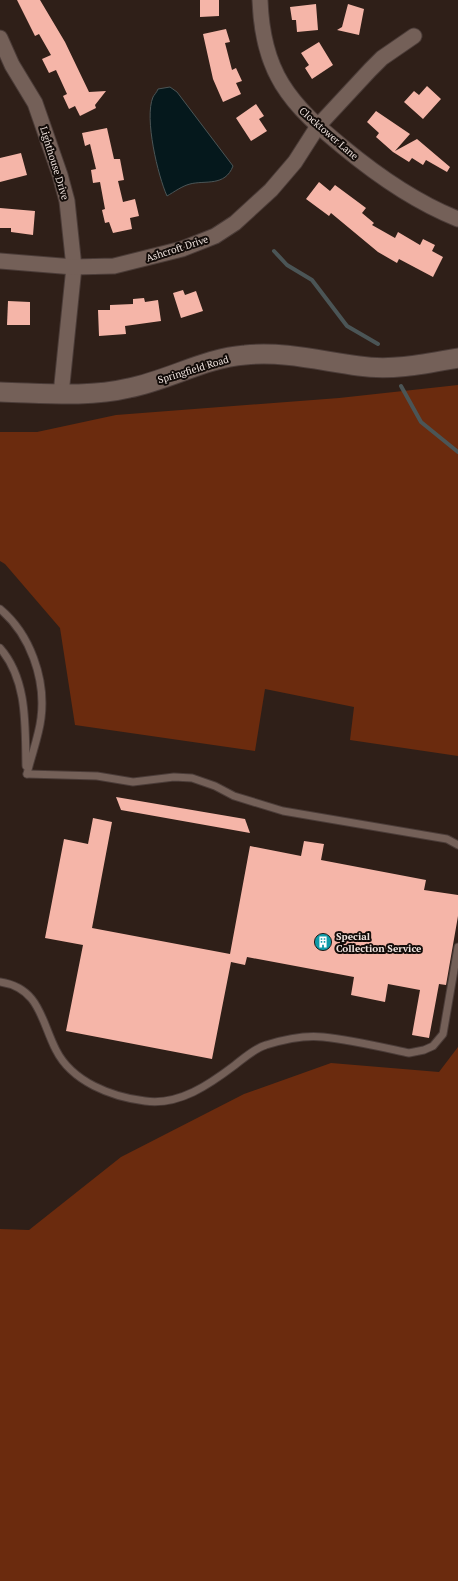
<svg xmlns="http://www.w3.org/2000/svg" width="458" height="1581" viewBox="0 0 458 1581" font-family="'PT Serif',serif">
<rect width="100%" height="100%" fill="#2f1f18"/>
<g fill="#6b2b0e">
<path d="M 458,385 L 458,756 L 350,740 L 354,707 L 265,689 L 255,751 L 75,725 L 60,628 L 5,564 L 0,561 L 0,432 L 37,432 L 116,415 L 339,398 Z"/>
<path d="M 458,1047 L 458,1581 L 0,1581 L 0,1229 L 29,1230 L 121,1157 L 244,1094 L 331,1063 L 439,1072 Z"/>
</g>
<path fill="#05181c" stroke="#4b5556" d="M 170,87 L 177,92 L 233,166 C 225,187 205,180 190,184 C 182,186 174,192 167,196 C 158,176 144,118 153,97 C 154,95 157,92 158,89 Z"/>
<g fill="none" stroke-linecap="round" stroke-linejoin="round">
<g stroke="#4b5556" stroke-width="4">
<path d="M 274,251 L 287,265 L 312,280 L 347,326 L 378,344"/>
<path d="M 401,386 L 421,422 L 458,452"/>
</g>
</g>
<g fill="#f5b5a8">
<path d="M 17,0 L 40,0 L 65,42 L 89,92 L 106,91 L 95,105 L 96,108 L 80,116 L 75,106 L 69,109 L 63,96 L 67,94 L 56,70 L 49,73 L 42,59 L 51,55 L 39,34 L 35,36 Z"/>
<path d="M 200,0 L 219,0 L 219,16 L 200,17 Z"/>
<path d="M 316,4 L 318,30 L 297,32 L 296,20 L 292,20 L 290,7 Z"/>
<path d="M 348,4 L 364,9 L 359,35 L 337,30 L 342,27 Z"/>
<path d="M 226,29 L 230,42 L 225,43 L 232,70 L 236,68 L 242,81 L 236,83 L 241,94 L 223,102 L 213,79 L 203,34 Z"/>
<path d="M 319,42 L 333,65 L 312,79 L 305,68 L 309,65 L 301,53 Z"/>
<path d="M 427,86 L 441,99 L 423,119 L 404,102 L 414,91 L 419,95 Z"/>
<path d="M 256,104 L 264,116 L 259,119 L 267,131 L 251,141 L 236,118 Z"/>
<path d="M 376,111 L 410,134 L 395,151 L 417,139 L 450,167 L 447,172 L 426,160 L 423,165 L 412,158 L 409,162 L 393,152 L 376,137 L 379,133 L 367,122 Z"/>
<path d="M 107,128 L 114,159 L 120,159 L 124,180 L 118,181 L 123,202 L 135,199 L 139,216 L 130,218 L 132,229 L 113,233 L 109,222 L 105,223 L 102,210 L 105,209 L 100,182 L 93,183 L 91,170 L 96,169 L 90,144 L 85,146 L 82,133 Z"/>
<path d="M 21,153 L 27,175 L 0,182 L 0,158 Z"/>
<path d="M 319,182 L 330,191 L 335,185 L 358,202 L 366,208 L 362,213 L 374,223 L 372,225 L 395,238 L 398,232 L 420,245 L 423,239 L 435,245 L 432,251 L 443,257 L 433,277 L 399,259 L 397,263 L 378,252 L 331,213 L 329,216 L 306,199 Z"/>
<path d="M 0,208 L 35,211 L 33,235 L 11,232 L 11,228 L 0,228 Z"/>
<path d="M 183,290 L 185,295 L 196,291 L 203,311 L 181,318 L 173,293 Z"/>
<path d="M 144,298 L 145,302 L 158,300 L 161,321 L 125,326 L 126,334 L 99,336 L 98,310 L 110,310 L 110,305 L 133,304 L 133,299 Z"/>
<path d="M 8,301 L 30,302 L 30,325 L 7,325 Z"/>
<path d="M 116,797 L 245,819 L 250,833 L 121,810 Z"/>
<path d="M 93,818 L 112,822 L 92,928 L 230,954 L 250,846 L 301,856 L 304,841 L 324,844 L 321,860 L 426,880 L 424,890 L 458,895 L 458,916 L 446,985 L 439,984 L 429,1038 L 412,1035 L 420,990 L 388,984 L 385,1002 L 351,995 L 354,977 L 247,957 L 245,965 L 231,962 L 212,1059 L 66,1031 L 83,945 L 45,938 L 64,839 L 88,844 Z"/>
</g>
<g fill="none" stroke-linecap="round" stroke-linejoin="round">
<g stroke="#4b3c38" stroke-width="9">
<g id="service">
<path d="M 0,609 C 30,634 46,679 41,718 C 39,736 31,756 27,774"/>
<path d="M 0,648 C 28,680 25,727 26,766"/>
<path d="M 27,774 L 97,776 L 133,782 L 174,777 L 192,778 L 215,786 L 234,796 L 283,811 L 447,839 L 458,845"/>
<path d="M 0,982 C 40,988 41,1021 56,1050 C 72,1082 112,1097 145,1101 C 179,1106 210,1084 235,1065 C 244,1058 255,1048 266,1045 C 282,1040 305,1035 323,1037 C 352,1040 381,1047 409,1053 L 424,1050 L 433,1046 L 443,1034 L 458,947"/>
</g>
</g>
<g stroke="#4b3c38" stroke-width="17">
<g id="minor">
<path d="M 260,0 C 261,30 266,58 282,84 C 298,110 320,128 343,147 C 378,176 415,202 458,219"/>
<path d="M 0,38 L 12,65 L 35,103 L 60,175 L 67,201 L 74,267 L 61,394"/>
<path d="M 0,261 L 74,267 L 114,266 L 182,249 L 215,236 L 235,223 L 271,190 L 295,162 L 318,126 L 370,70 L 382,58 L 414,36"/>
</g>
</g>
<g stroke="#4b3c38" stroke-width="21">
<path id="tertiary" d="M 0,392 C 43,393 87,398 129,388 C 169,380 205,358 245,355 C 284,351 321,361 359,366 C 392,371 425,364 458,358"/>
</g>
<use href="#service" stroke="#746058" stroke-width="7"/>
<use href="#minor" stroke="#746058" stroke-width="15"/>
<use href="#tertiary" stroke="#746058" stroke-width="19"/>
</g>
<defs>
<g id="building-disc" transform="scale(0.9)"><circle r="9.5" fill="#0f9aa8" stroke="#120b08"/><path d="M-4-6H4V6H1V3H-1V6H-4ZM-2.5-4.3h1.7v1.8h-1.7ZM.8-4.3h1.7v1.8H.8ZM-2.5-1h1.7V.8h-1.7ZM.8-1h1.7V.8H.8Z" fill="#fff"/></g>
</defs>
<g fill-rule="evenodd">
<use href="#building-disc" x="323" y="942"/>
</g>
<g text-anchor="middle" stroke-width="4" stroke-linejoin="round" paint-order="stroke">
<g font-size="10" fill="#eee2dd" stroke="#120b08">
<text transform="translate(329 133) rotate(41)" y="4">Clocktower Lane</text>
<text transform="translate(55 163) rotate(73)" y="4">Lighthouse Drive</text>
<text transform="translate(177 248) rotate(-18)" y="4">Ashcroft Drive</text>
<text transform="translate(193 369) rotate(-17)" y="4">Springfield Road</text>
</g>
<g font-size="10" font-weight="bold" fill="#eee2dd" stroke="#120b08" text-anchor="start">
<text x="336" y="940">Special<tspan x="336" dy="12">Collection Service</tspan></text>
</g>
</g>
</svg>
